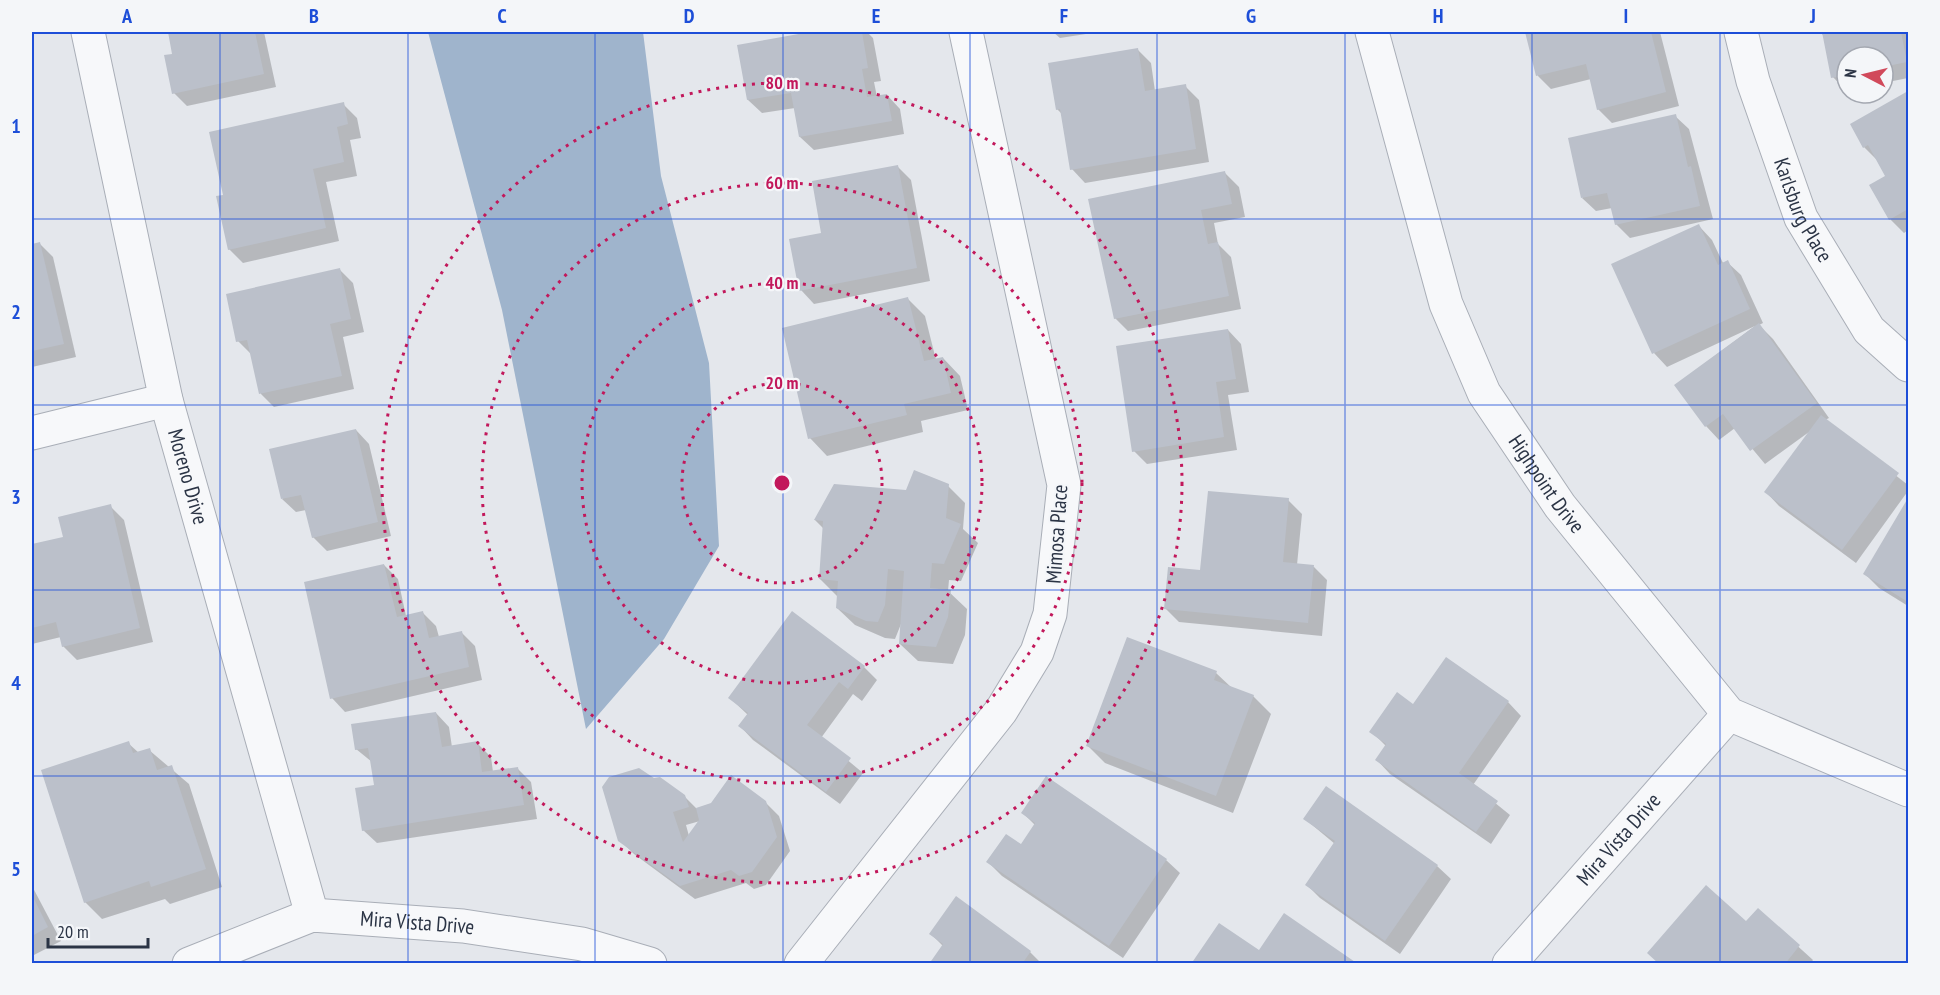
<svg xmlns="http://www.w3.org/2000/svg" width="1940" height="995" viewBox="0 0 1940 995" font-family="'PT Sans Narrow',sans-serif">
<rect width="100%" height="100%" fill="#e4e7ec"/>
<path fill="#9fb4cc" d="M 428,32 L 643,32 L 661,176 L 709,363 L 719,546 L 664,639 L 586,729 L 502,310 Z"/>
<g fill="#0003" fill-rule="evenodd">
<path d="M 169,32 L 264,32 L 276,87 L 187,106 L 174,93 L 174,55 Z"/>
<path d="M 819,32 L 867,32 L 873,38 L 881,81 L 874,82 L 877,97 L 887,95 L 900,109 L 904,134 L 814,150 L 800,137 L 795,108 L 762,113 L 748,100 L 739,46 Z"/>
<path d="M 1053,32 L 1099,32 L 1060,38 Z"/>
<path d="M 1527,32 L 1660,32 L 1679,106 L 1612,123 L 1598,109 L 1591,79 L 1551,89 L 1538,76 Z"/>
<path d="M 1820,32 L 1908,32 L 1908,78 L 1883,83 L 1883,57 L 1847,57 L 1846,91 L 1833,77 L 1824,36 Z"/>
<path d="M 1137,49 L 1151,63 L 1155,91 L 1185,86 L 1199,100 L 1209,162 L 1085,183 L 1072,169 L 1062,114 L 1057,109 Z"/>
<path d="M 1908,93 L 1908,230 L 1904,233 L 1890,219 L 1887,176 L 1878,161 L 1864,147 L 1852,125 Z"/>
<path d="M 343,104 L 357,118 L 361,138 L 350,140 L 357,176 L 326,182 L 339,241 L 243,263 L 229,249 L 224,196 Z"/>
<path d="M 1675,116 L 1689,129 L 1713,219 L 1630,238 L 1616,224 L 1612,208 L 1596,211 L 1582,198 Z"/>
<path d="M 897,166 L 911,180 L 930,281 L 814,304 L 801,290 L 823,234 Z"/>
<path d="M 1225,173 L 1239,187 L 1245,217 L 1214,223 L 1218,244 L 1231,257 L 1241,309 L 1128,331 L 1115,318 Z"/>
<path d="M 1699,226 L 1712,240 L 1723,263 L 1727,262 L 1741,275 L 1763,323 L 1759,325 L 1773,339 L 1829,418 L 1825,420 L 1908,485 L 1908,491 L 1856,563 L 1779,506 L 1766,492 L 1809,432 L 1765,464 L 1735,428 L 1719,440 L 1706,426 L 1676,385 L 1755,326 L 1667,367 L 1654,353 Z"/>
<path d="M 40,244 L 53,257 L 76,357 L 32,367 L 32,246 Z"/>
<path d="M 340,270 L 353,283 L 364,332 L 343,337 L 354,389 L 274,407 L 261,394 L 252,355 L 238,341 Z"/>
<path d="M 908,299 L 925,316 L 936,360 L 943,358 L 960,376 L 968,410 L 921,421 L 923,432 L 827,456 L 810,438 Z"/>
<path d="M 1228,330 L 1241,344 L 1249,392 L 1228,395 L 1237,450 L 1147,464 L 1134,451 Z"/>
<path d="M 356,430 L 369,444 L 391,536 L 327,551 L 313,537 L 306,510 L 296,512 L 282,499 Z"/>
<path d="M 948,486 L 965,503 L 963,529 L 978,543 L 961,581 L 949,580 L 948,591 L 967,609 L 965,635 L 953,664 L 918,661 L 900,644 L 901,624 L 895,639 L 885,638 L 855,625 L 837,608 L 838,597 L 820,579 L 824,529 L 815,520 L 907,492 Z"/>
<path d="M 1288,500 L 1302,514 L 1297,565 L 1314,567 L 1327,580 L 1322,636 L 1179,622 L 1165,608 L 1202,572 Z"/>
<path d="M 1908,501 L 1908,606 L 1879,588 L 1865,574 Z"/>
<path d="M 110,506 L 124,520 L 153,642 L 77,660 L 63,646 L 61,637 L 32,644 L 32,546 L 65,538 Z"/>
<path d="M 384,565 L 398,579 L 406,616 L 423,613 L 436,626 L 439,637 L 461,632 L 475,646 L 482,680 L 345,712 L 332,698 Z"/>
<path d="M 864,667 L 877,680 L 862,701 L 853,694 L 821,738 L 863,773 L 840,804 L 753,740 L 740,726 L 748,715 L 730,698 Z"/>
<path d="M 1216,673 L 1232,688 L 1253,696 L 1271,714 L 1233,813 L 1105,763 L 1088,746 Z"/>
<path d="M 1508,702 L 1521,716 L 1473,785 L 1510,815 L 1491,844 L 1390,774 L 1377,760 L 1386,746 L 1371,731 L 1413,706 Z"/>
<path d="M 436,713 L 449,727 L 452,747 L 477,743 L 491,757 L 493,772 L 517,768 L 531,782 L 537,819 L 377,843 L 363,830 L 376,786 L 372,762 L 356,749 Z"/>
<path d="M 128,743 L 139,753 L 149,750 L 189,784 L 222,887 L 170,904 L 165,899 L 102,919 L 85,902 Z"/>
<path d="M 1327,788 L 1437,866 L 1451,879 L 1400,954 L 1320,898 L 1307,885 L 1335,844 L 1305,819 Z"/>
<path d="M 684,796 L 697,809 L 765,802 L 779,816 L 790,851 L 766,885 L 754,889 L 746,883 L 695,899 L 634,854 L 620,840 ZM 700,821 L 689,836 L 686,825 Z"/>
<path d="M 1023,813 L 1166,860 L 1180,873 L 1123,958 L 1002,876 L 988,862 L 1021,846 L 1035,825 Z"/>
<path d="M 32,886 L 61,941 L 32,956 Z"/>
<path d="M 956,898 L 1030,952 L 1042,964 L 931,964 L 943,946 L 931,934 Z"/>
<path d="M 1758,910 L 1813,960 L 1810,964 L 1660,964 L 1747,923 Z"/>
</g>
<g fill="#bbc0ca">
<path d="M 168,32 L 255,32 L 264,74 L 172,94 L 164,55 L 172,54 Z"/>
<path d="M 810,32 L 862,32 L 868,68 L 862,69 L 867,97 L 887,94 L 892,121 L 799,137 L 791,93 L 747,100 L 737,45 Z"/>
<path d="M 1525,32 L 1651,32 L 1666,92 L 1597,110 L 1586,64 L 1536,76 Z"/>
<path d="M 1822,32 L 1901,32 L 1907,62 L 1883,67 L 1883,57 L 1847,57 L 1847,75 L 1831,78 Z"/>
<path d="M 1138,48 L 1145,91 L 1186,84 L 1196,149 L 1070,170 L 1060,109 L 1056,110 L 1048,63 Z"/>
<path d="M 1908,91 L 1908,209 L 1889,220 L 1869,185 L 1885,176 L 1868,145 L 1863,148 L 1850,124 Z"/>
<path d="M 344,102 L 348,124 L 337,127 L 344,162 L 313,169 L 326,228 L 228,250 L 216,196 L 223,195 L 209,132 Z"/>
<path d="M 1676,114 L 1688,167 L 1691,166 L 1700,206 L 1615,225 L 1607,193 L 1581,198 L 1568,138 Z"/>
<path d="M 898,165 L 917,268 L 799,291 L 789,239 L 821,233 L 812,181 Z"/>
<path d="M 1225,171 L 1232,204 L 1201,210 L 1208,244 L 1218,242 L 1229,296 L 1114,319 L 1088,199 Z"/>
<path d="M 1699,224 L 1718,265 L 1728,260 L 1750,309 L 1652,354 L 1611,264 Z"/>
<path d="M 40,242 L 64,344 L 32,351 L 32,244 Z"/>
<path d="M 340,268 L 351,319 L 330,324 L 342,376 L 259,394 L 247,340 L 236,342 L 226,294 Z"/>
<path d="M 908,297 L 924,361 L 943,357 L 951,393 L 904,404 L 907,415 L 808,439 L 782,328 Z"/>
<path d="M 1759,323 L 1817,403 L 1750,451 L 1723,414 L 1705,427 L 1674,385 Z"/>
<path d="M 1228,329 L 1236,379 L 1216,382 L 1224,437 L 1132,452 L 1116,346 Z"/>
<path d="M 1821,415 L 1899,473 L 1842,550 L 1764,492 Z"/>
<path d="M 356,429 L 378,522 L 312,538 L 301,495 L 281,499 L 269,449 Z"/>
<path d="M 914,470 L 949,484 L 946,518 L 961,524 L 944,564 L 932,563 L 930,588 L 951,590 L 948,617 L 936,647 L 899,644 L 904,571 L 888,569 L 885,605 L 878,622 L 866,621 L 836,608 L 838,581 L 819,579 L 823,521 L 814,520 L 834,484 L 906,490 Z"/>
<path d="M 1208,491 L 1289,498 L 1283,562 L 1314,565 L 1308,623 L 1164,609 L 1168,567 L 1200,570 Z"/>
<path d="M 1908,498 L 1908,602 L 1863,574 Z"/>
<path d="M 111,504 L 140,628 L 62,647 L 56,622 L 32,628 L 32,544 L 63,537 L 58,517 Z"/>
<path d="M 384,564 L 397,617 L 423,611 L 429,638 L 462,631 L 469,667 L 330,699 L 304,582 Z"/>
<path d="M 792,611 L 865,666 L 848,689 L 839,682 L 807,725 L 851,758 L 826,792 L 738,726 L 748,713 L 728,698 Z"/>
<path d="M 1127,637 L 1217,671 L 1214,680 L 1254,695 L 1216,796 L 1086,746 Z"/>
<path d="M 1446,657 L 1509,701 L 1459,773 L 1498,801 L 1476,832 L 1375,760 L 1386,744 L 1369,732 L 1397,692 L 1413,704 Z"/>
<path d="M 436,712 L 442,747 L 478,741 L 482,772 L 518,767 L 524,805 L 362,831 L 355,788 L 374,785 L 368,748 L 355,750 L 351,724 Z"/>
<path d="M 129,741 L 133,753 L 150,748 L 157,770 L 172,765 L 206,869 L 151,887 L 149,881 L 84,903 L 41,770 Z"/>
<path d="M 639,768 L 654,778 L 660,777 L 685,795 L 689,807 L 673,812 L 683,842 L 699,820 L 696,808 L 711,803 L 731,775 L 766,801 L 777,837 L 752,872 L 739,876 L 731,870 L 680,886 L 618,841 L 602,787 L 609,777 Z"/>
<path d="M 1046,776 L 1167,859 L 1109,946 L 986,862 L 1006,834 L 1021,844 L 1035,823 L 1021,813 Z"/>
<path d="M 1326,786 L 1438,865 L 1385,941 L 1305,885 L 1335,841 L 1303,819 Z"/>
<path d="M 1706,885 L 1746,921 L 1758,908 L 1800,945 L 1785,964 L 1659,964 L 1647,953 Z"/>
<path d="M 32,895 L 48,927 L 32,936 Z"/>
<path d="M 956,896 L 1031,951 L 1022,964 L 929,964 L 943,944 L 929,934 Z"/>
<path d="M 1284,913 L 1358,964 L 1191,964 L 1219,923 L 1259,950 Z"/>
</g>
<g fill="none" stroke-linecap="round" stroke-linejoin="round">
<g stroke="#a9aeb7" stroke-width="35">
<g id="minor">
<path id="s1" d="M 88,32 L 166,400 L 312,915"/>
<path id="s2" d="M 1372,32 L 1446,304 L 1484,393 L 1560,506 L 1729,714 L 1908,790"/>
<path id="s3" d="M 1741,32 L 1753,81 L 1801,218 L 1869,330 L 1908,365"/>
<path d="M 32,433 L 166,400"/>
<path id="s4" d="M 189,964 L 312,915 L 463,926 L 582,944 L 650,964"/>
<path d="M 801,964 L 1001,711 L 1037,652 L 1050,614 L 1064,485 L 966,32"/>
<path id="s5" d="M 1509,964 L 1729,714"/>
</g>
</g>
<use href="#minor" stroke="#f7f8fa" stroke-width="33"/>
</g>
<path fill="none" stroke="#1d4ed8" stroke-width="1.5" stroke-opacity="0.55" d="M 220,32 L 220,964M 408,32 L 408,964M 595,32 L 595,964M 783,32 L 783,964M 970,32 L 970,964M 1157,32 L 1157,964M 1345,32 L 1345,964M 1532,32 L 1532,964M 1720,32 L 1720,964M 32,219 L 1908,219M 32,405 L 1908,405M 32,590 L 1908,590M 32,776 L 1908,776"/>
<g fill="none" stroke="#c2185b" stroke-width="3" stroke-dasharray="3 6">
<circle cx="782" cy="483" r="100"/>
<circle cx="782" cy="483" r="200"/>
<circle cx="782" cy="483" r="300"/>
<circle cx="782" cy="483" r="400"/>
</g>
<g text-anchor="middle" stroke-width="4.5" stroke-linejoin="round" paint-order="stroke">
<g font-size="21" fill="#2b3445" stroke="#f4f6f9">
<text dy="7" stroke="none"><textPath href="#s3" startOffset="189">Karlsburg Place</textPath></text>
<text dy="7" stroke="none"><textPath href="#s1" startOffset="456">Moreno Drive</textPath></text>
<text dy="7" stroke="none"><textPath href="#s2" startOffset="489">Highpoint Drive</textPath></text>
<text transform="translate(1057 534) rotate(-86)" y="7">Mimosa Place</text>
<text dy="7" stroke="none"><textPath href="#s5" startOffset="166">Mira Vista Drive</textPath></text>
<text dy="7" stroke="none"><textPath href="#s4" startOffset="238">Mira Vista Drive</textPath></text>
</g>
</g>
<circle cx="782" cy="483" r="9" fill="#c2185b" stroke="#f4f6f9" stroke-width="3"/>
<g font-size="18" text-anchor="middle" font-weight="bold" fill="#c2185b" stroke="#f4f6f9" stroke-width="4.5" stroke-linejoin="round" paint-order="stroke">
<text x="782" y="89">80 m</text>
<text x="782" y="189">60 m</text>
<text x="782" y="289">40 m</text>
<text x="782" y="389">20 m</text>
</g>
<rect width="1940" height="995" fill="none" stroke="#f4f6f9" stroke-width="66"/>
<g transform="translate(1865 75) rotate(277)"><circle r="28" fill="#f4f6f9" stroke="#a4a8b1" stroke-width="1.5"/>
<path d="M0-4.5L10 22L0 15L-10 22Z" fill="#d1495b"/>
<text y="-9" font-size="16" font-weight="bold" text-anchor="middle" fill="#2b3445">N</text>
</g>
<path d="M48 938v9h100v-9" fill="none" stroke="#2b3445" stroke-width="3"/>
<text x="57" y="938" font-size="18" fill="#2b3445" stroke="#f4f6f9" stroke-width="4.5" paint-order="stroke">20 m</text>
<rect x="33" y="33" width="1874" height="929" fill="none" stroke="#1d4ed8" stroke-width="2"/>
<g font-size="20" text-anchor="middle" font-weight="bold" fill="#1d4ed8">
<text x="127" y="23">A</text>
<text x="314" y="23">B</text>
<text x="502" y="23">C</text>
<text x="689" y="23">D</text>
<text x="876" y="23">E</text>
<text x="1064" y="23">F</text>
<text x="1251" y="23">G</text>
<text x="1438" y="23">H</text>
<text x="1626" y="23">I</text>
<text x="1813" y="23">J</text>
<text x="16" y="133">1</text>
<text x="16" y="319">2</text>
<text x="16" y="504">3</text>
<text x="16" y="690">4</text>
<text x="16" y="876">5</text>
</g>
</svg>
